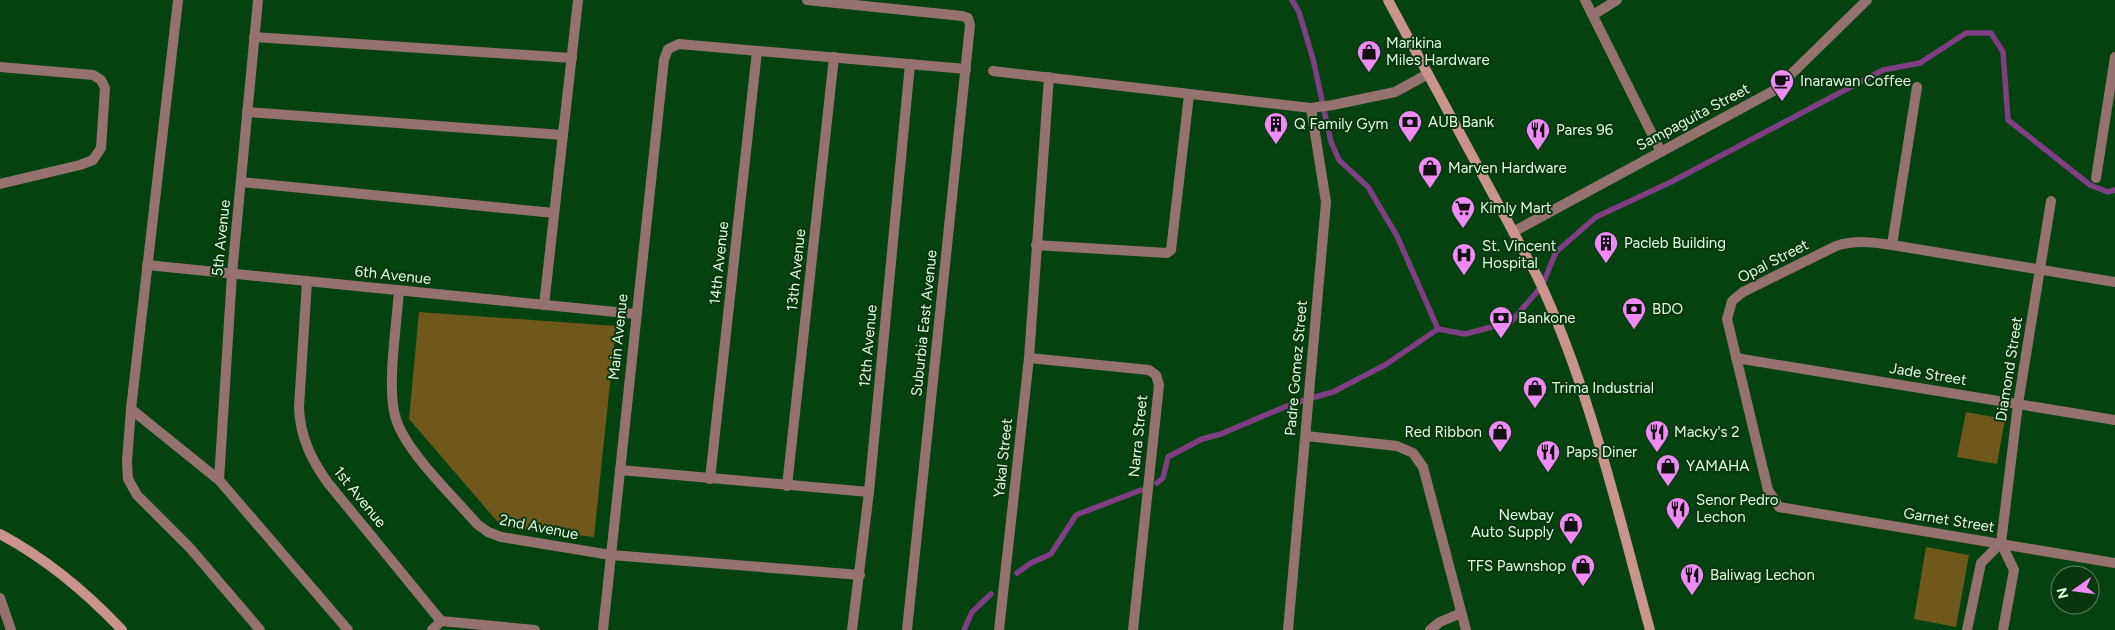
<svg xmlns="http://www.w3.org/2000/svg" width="2115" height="630" viewBox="0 0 2115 630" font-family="Figtree,sans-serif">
<rect width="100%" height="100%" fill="#04430f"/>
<g fill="#70571c">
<path d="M 419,312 L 616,326 L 594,537 L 502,527 L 409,419 Z"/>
<path d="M 1966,412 L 2005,419 L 1997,464 L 1957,457 Z"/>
<path d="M 1926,547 L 1969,555 L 1956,627 L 1914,619 Z"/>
</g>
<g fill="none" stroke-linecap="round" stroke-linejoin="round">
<g stroke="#803e85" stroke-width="5.5">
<path d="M 1292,0 L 1299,12 L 1313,59 L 1331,142 L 1339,160 L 1368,187 L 1397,236 L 1438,329 L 1465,334 L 1511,322 L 1542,286 L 1556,252 L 1596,217 L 1671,182 L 1883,70 L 1920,63 L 1966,33 L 1991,33 L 2003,52 L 2008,120 L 2090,185 L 2108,192 L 2115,190"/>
<path d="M 1157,483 L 1163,478 L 1168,457 L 1202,439 L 1221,434 L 1294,403 L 1333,392 L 1385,365 L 1438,329"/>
<path d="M 1017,573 L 1031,563 L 1051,554 L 1076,515 L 1141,490"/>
<path d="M 964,630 L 972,612 L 991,594"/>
</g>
<g stroke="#96726f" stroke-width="10">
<path d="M 178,0 L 131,409 L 127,461 L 128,479 L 137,495 L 190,548 L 260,630"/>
<path d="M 807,0 L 962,16 L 968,18 L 970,25 L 907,630"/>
<path d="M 1585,0 L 1661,152"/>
<path d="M 1593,15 L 1617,0"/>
<path d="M 254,37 L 572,58"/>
<path d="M 0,67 L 93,75 L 101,80 L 105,88 L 101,148 L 93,160 L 80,165 L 0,184"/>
<path d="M 993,71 L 1311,108 L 1333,105 L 1395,92 L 1428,74"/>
<path d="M 247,112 L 563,135"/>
<path d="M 2096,178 L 2115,57"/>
<path d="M 241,182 L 554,213"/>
<path d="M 1513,232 L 1775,90 L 1867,0"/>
<path d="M 1036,245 L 1167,253 L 1171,250 L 1189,95"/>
<path d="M 1892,245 L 1917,87"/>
<path d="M 147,265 L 636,314"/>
<path d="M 307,281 L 299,407 C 300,437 311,459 328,483 L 441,621 L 535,630"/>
<path d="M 2115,282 L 1892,245 C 1872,242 1855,240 1836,246 L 1743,292 L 1732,301 L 1727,319 L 1768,490 L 1779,507 L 2115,563"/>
<path d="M 399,290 C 397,323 386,390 396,419 C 406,452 454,497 477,524 L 488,532 L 501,537 L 611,555 L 860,575"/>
<path d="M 544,305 L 578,0"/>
<path d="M 1029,358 L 1149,370 L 1156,375 L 1159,385 L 1133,630"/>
<path d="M 1736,358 L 2115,420"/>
<path d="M 131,409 L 219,480 L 348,630"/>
<path d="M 1306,436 L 1397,446 L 1413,453 L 1423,467 L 1466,630"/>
<path d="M 620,470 L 869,492"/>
<path d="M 710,479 L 757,51"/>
<path d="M 219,480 L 232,274 L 258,0"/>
<path d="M 787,486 L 834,57"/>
<path d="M 0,598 L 11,630"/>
<path d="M 432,630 L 441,621"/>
<path d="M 603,630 L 664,60 L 668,49 L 679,44 L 966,69"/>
<path d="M 852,630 L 869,492 L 910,64"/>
<path d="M 999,630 L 1029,358 L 1049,77"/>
<path d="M 1288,630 L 1326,202 L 1311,108"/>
<path d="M 1430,630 L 1440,622 L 1461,613"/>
<path d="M 1967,630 L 1981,563 L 2001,543"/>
<path d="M 2003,630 L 2014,570 L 2001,543 L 2018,404 L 2051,201"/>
</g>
<g stroke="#cb938e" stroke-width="10">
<path d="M 1388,0 L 1537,276 C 1589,386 1618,513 1650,630"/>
<path d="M 0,534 C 45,558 87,593 122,630"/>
</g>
</g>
<defs>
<g id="shop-pin" transform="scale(1.25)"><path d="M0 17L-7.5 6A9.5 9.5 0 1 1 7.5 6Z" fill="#f08bf6" stroke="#09360f"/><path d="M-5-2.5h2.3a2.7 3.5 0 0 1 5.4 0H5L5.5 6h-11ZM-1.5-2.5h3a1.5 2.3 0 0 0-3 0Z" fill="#111"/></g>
<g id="cafe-pin" transform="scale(1.25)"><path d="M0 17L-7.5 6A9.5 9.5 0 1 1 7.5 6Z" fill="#f08bf6" stroke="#09360f"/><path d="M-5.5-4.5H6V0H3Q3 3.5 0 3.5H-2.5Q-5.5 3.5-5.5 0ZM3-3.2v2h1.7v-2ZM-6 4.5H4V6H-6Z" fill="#111"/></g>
<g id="bank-pin" transform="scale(1.25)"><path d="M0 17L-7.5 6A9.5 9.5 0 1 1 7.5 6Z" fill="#f08bf6" stroke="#09360f"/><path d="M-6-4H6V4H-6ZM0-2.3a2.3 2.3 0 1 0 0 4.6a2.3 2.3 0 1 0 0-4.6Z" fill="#111"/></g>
<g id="building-pin" transform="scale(1.25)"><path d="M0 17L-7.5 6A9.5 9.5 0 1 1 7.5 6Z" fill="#f08bf6" stroke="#09360f"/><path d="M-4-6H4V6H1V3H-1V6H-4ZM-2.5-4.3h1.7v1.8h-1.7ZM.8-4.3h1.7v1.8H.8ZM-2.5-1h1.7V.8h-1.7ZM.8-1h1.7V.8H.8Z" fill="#111"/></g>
<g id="restaurant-pin" transform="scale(1.25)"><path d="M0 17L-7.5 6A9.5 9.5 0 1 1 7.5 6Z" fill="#f08bf6" stroke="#09360f"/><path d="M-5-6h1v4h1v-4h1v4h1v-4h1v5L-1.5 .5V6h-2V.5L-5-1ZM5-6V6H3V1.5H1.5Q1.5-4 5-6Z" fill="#111"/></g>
<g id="supermarket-pin" transform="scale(1.25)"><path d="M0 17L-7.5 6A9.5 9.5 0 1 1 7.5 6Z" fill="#f08bf6" stroke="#09360f"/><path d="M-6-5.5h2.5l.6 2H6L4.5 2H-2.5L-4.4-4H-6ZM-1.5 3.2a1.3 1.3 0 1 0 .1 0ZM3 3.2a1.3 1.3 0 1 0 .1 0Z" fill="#111"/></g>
<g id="hospital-pin" transform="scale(1.25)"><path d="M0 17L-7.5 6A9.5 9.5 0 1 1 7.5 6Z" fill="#f08bf6" stroke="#09360f"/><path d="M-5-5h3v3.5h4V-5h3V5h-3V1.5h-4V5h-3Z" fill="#111"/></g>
</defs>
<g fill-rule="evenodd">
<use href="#shop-pin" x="1369" y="52"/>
<use href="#cafe-pin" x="1782" y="81"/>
<use href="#bank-pin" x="1410" y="122"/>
<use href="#building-pin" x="1276" y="124"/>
<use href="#restaurant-pin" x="1538" y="130"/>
<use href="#shop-pin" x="1430" y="168"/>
<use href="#supermarket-pin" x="1463" y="208"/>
<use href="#building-pin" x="1606" y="243"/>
<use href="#hospital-pin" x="1464" y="255"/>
<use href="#bank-pin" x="1634" y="309"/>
<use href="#bank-pin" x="1501" y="318"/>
<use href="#shop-pin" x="1535" y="388"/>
<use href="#shop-pin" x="1500" y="432"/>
<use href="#restaurant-pin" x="1657" y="432"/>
<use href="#restaurant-pin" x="1548" y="452"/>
<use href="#shop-pin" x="1668" y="466"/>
<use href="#restaurant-pin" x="1678" y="509"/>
<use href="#shop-pin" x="1571" y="524"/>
<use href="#shop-pin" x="1583" y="566"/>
<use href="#restaurant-pin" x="1692" y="575"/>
</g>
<g text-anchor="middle" stroke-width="4" stroke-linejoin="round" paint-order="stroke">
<g font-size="15" fill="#e0fee0" stroke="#09360f" text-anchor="start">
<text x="1386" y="48">Marikina<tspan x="1386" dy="17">Miles Hardware</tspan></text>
<text x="1800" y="86">Inarawan Coffee</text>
<text x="1428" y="127">AUB Bank</text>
<text x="1294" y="129">Q Family Gym</text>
<text x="1556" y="135">Pares 96</text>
<text x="1448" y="173">Marven Hardware</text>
<text x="1480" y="213">Kimly Mart</text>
<text x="1624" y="248">Pacleb Building</text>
<text x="1482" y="251">St. Vincent<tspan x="1482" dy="17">Hospital</tspan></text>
<text x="1652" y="314">BDO</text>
<text x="1518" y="323">Bankone</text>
<text x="1552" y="393">Trima Industrial</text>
<text x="1482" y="437" text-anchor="end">Red Ribbon</text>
<text x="1674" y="437">Macky's 2</text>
<text x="1566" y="457">Paps Diner</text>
<text x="1686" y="471">YAMAHA</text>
<text x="1696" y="505">Senor Pedro<tspan x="1696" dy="17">Lechon</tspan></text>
<text x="1554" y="520" text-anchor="end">Newbay<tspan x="1554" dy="17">Auto Supply</tspan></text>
<text x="1566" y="571" text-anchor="end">TFS Pawnshop</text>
<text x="1710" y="580">Baliwag Lechon</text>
</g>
<g font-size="15" fill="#e0fee0" stroke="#09360f">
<text transform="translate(1693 117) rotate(-28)" y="5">Sampaguita Street</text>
<text transform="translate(221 238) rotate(-84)" y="5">5th Avenue</text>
<text transform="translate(1773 261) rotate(-27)" y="5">Opal Street</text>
<text transform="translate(719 263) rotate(-84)" y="5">14th Avenue</text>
<text transform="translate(796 270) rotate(-84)" y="5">13th Avenue</text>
<text transform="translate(393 275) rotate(6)" y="5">6th Avenue</text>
<text transform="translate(924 323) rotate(-84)" y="5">Suburbia East Avenue</text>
<text transform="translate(618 337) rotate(-84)" y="5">Main Avenue</text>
<text transform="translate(868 346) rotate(-85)" y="5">12th Avenue</text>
<text transform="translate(1296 368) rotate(-85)" y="5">Padre Gomez Street</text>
<text transform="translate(2009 369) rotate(-81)" y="5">Diamond Street</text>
<text transform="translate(1928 374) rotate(9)" y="5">Jade Street</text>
<text transform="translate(1138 436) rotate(-84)" y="5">Narra Street</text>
<text transform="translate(1003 458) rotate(-84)" y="5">Yakal Street</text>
<text transform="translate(360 497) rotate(51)" y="5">1st Avenue</text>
<text transform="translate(1949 520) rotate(9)" y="5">Garnet Street</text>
<text transform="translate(539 527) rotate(11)" y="5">2nd Avenue</text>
</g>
</g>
<g transform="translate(2075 590) rotate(256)"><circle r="24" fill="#09360f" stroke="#5f8663"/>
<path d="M0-4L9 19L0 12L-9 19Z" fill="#f08bf6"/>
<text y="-8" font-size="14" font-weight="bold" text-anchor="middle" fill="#e0fee0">N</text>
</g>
</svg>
